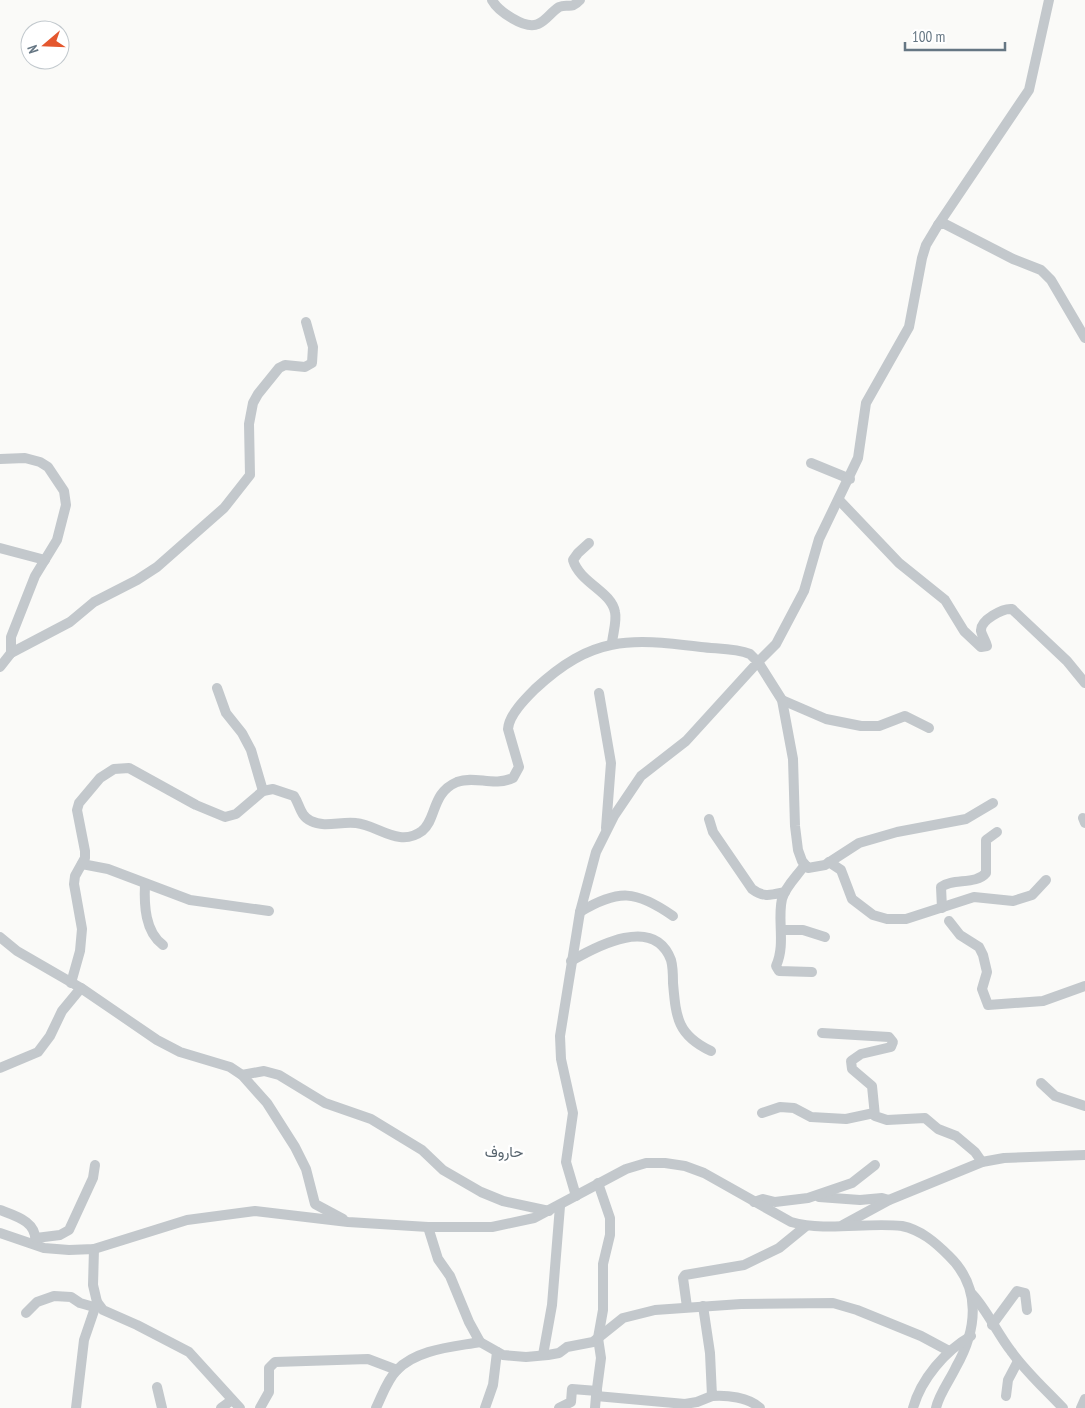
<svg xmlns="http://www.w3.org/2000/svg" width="1085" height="1408" viewBox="0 0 1085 1408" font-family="'PT Sans Narrow',Vazirmatn,sans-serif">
<rect width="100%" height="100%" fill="#fafaf8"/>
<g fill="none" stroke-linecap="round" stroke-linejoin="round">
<g stroke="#c3c8cc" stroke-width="10">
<path d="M 492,0 C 498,11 525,30 538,24 C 546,21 551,12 559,7 C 568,3 571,10 580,0"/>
<path d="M 938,225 L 1029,90 L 1049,0"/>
<path d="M 0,459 L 25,458 L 40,462 L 48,467 L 64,491 L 66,505 L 57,540 L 35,576 L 11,637 L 11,653 L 0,667"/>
<path d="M 811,463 L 850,479"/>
<path d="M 839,500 L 899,563 L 945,600 L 964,631 L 981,647 L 987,646 C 986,641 982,636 981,631 C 980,620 1003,608 1012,609 L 1067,661 L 1085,683"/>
<path d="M 589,543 L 578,553 L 573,560 C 580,583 611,591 615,612 C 617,621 613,633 612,643"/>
<path d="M 0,548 L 45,560"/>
<path d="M 11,653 L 70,622 L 94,602 L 137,580 L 157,567 L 224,508 L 250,475 L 249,424 L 253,403 L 258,394 L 279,368 L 285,365 L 305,367 L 312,363 L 313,347 L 306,322"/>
<path d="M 217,688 L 226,713 L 242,733 L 251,750 L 263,791"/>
<path d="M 599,693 L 611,763 L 606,828"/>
<path d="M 782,700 L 826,719 L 861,726 L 879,726 L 905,716 L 929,728"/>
<path d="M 993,803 L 966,819 L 897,832 L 859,843 L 825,865 L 808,868 L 802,861 L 798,850 L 795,826 L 793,759 L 782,700 L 758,662 L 776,644 L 804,591 L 819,539 L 858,458 L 866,403 L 909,327 L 922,258 L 926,245 L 938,225 L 943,223 L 1013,259 L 1041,270 L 1051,280 L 1085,338"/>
<path d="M 1083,818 L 1085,823"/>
<path d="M 709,819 L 713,832 L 752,889 C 764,898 771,895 785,892"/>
<path d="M 829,862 L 841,870 L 852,899 L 873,915 L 887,919 L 906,919 L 974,897 L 1013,901 L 1032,895 L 1046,880"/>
<path d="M 82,864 L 108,869 L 190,900 L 269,911"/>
<path d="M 804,866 C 797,876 785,887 782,899 C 777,920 786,944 776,966 L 779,971 L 812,972"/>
<path d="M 145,884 C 144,905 145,932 163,945"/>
<path d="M 942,908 L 941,887 C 953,878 976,885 986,873 L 986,840 L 997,832"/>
<path d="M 580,912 C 618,889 636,890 673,916"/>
<path d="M 949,921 L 960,935 L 979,947 L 983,955 L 987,972 L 982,989 L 988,1005 L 1043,1001 L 1085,986"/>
<path d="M 783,930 L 803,930 L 825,937"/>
<path d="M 0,937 L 17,951 L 81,988 L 157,1040 L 180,1052 L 230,1067 L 242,1075 L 267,1103 L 295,1147 L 306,1169 L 315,1204 L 343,1219"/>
<path d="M 571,961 C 597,946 654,915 671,960 C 673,967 673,976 673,983 C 676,1017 677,1035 711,1051"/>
<path d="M 71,983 L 80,951 L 82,929 L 74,884 L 75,876 L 85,858 L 85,851 L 77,810 L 79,803 L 100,778 L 114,769 L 129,768 L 196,805 L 225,817 L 236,814 L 263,791 L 273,789 L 294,796 C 300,805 300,816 311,821 C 325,828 341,821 356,823 C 378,825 399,848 422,831 C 437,819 431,793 457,782 C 475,775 493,787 513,778 L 519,767 L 508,729 C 509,715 525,699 535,689 C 592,636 628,638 701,647 C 717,649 735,648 750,654 L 758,662 L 686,741 L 641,776 L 614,816 L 596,852 L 580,912 L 560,1036 L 561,1059 L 573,1113 L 566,1162 L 576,1196"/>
<path d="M 822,1033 L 889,1037 L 893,1042 L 891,1047 L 861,1054 L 851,1061 L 852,1069 L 872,1086 L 875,1116 L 887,1120 L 925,1118 L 938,1129 L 956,1136 L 975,1152 L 982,1162"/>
<path d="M 0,1068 L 38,1052 L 50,1036 L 62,1011 L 81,988"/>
<path d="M 242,1075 L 264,1071 L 279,1075 L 325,1103 L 371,1119 L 422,1150 L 443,1170 L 481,1192 L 503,1201 L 549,1211"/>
<path d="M 1041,1083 L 1055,1096 L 1085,1106"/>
<path d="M 762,1113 L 780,1107 L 794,1108 L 811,1117 L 846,1119 L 874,1113"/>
<path d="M 819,1197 L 860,1200 L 882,1198 L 889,1200"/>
<path d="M 754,1202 L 763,1199 L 775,1202 L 808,1198 L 852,1183 L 875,1165"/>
<path d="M 0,1210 C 16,1216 38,1222 35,1243"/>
<path d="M 843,1225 L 889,1200 L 982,1162 L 1004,1158 L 1085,1155"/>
<path d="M 0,1233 L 44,1248 L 69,1250 L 94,1249 L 187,1220 L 255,1211 L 348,1222 L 428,1227 L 492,1227 L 534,1218 L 626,1169 L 646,1163 L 665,1163 L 685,1166 L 704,1173 L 791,1222 C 827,1232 865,1222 902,1226 C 921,1230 935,1242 949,1256 C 982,1288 977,1330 956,1367 C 950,1380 939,1394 936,1408"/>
<path d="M 36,1238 L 60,1235 L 69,1230 L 93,1178 L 95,1165"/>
<path d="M 94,1249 L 93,1285 L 97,1302 L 103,1310 L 137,1325 L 189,1352 L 240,1408"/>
<path d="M 972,1294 C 987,1310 997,1333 1011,1351 C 1026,1372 1045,1389 1063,1408"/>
<path d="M 703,1306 L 710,1353 L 712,1396 C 727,1395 748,1397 760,1408"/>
<path d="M 687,1307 L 683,1278 L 685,1275 L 744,1265 L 779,1248 L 806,1226"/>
<path d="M 26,1313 L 37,1302 L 54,1296 L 71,1297 L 80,1303 L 94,1307"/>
<path d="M 992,1325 L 1017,1291 L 1025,1293 L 1027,1310"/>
<path d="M 480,1342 L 503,1355 L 526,1357 L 548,1355 L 559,1353 L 567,1347 L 593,1342 L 623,1318 L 655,1310 L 741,1304 L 833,1303 L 857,1310 L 921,1336 L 949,1351"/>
<path d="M 543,1355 L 552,1305 L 560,1206"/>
<path d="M 157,1387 L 162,1408"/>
<path d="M 596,1396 L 601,1358 L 598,1338 L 603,1310 L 603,1264 L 610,1235 L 610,1218 L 598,1183"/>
<path d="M 1006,1396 L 1008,1380 L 1018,1361"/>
<path d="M 76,1408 L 84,1340 L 97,1302"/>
<path d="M 221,1408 L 232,1400"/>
<path d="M 260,1408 L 269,1392 L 269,1368 L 275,1362 L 368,1359 L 397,1370"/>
<path d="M 376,1408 C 382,1396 387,1380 397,1370 C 417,1349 453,1347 480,1342 L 469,1322 L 450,1276 L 438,1259 L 428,1227"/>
<path d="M 485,1408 L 493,1385 L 497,1352"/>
<path d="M 559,1408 L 571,1402 L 572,1389 L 597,1391"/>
<path d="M 595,1408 L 596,1396 L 685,1404 L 697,1402 L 712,1396"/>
<path d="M 913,1408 C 921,1379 945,1351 971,1336"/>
<path d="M 1081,1408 L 1085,1399"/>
</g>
</g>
<g text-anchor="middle" stroke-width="5" stroke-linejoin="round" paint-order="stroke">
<g font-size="15" fill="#57646e" stroke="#fff">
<text x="504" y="1157">حاروف</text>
</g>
</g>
<g transform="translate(45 45) rotate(251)"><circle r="24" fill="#ffffff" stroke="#c1c8cd"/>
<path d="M0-4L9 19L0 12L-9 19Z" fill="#e4572e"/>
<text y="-8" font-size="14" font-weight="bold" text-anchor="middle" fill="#657683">N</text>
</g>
<path d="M905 42v8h100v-8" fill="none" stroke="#657683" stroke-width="2.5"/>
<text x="912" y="42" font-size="15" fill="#657683" stroke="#ffffff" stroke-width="4" paint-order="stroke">100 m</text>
</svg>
